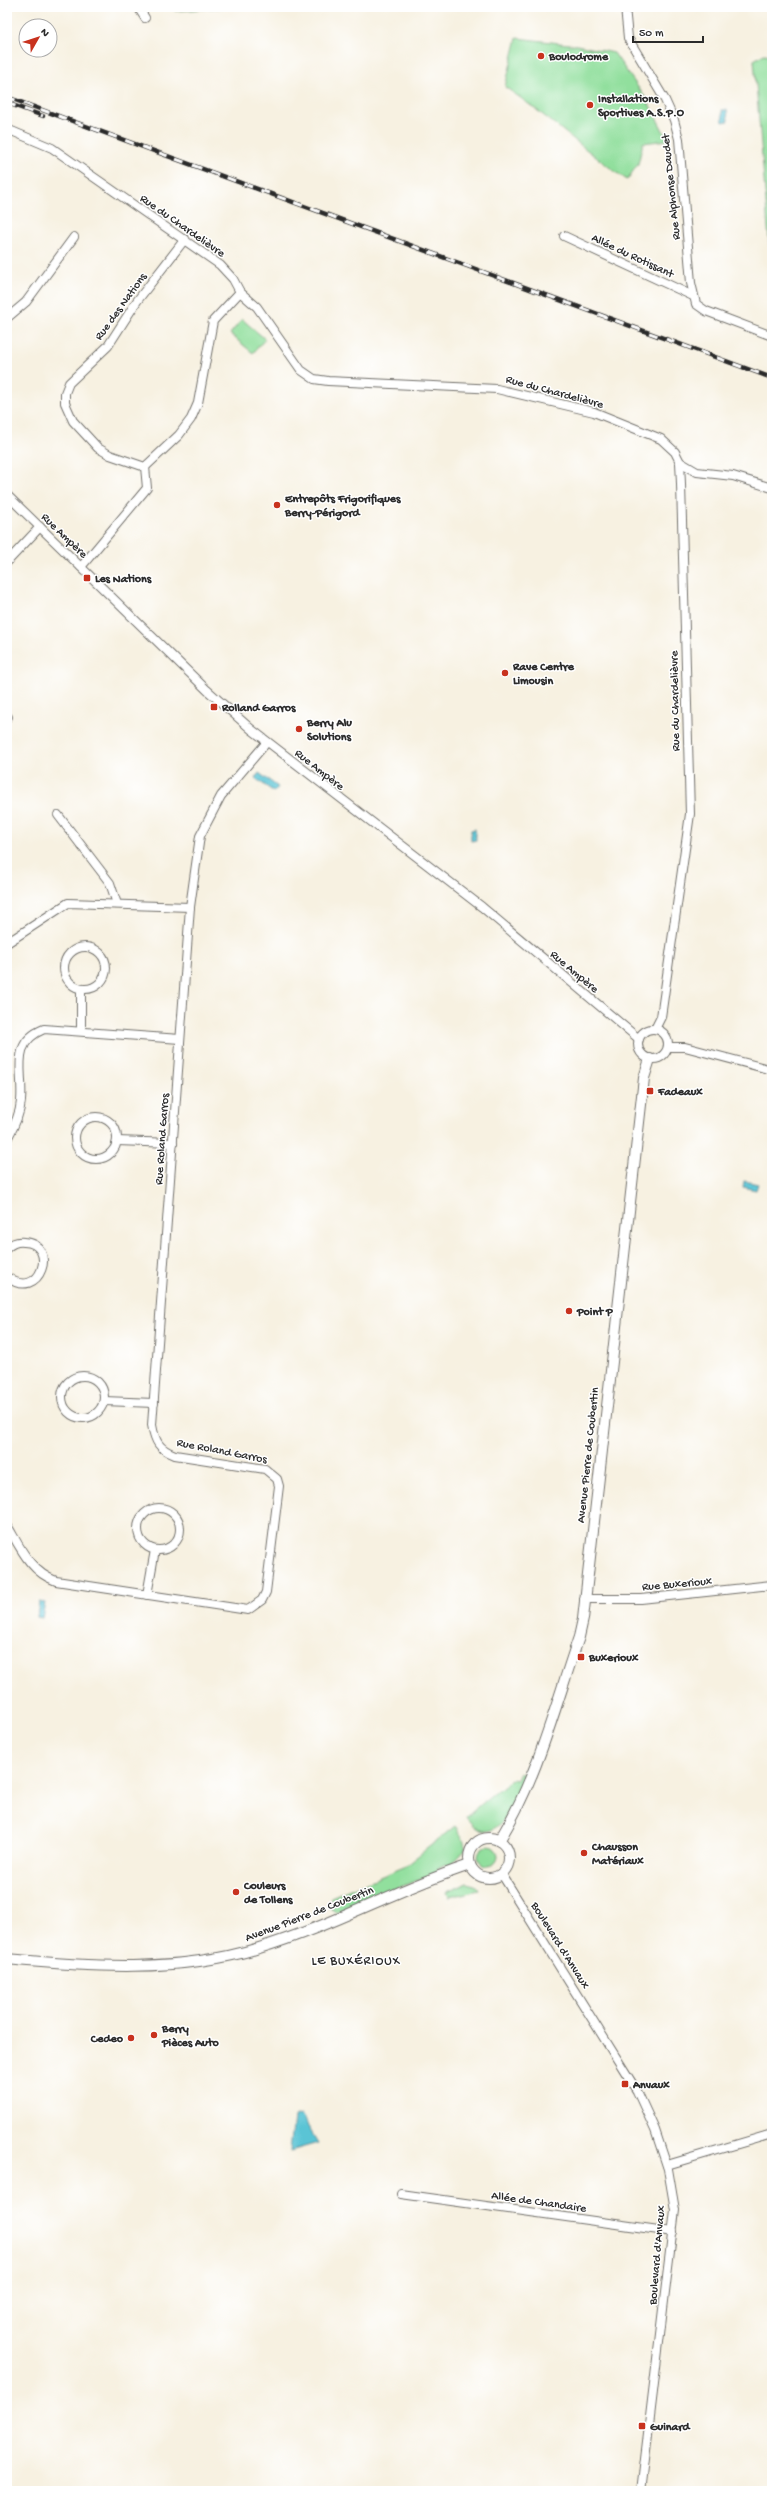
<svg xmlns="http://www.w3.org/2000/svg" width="779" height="2498" viewBox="0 0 779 2498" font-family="'Gochi Hand',sans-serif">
<rect width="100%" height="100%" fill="#fff"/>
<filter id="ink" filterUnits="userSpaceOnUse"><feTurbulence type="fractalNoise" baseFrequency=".025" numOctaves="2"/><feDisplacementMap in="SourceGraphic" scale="8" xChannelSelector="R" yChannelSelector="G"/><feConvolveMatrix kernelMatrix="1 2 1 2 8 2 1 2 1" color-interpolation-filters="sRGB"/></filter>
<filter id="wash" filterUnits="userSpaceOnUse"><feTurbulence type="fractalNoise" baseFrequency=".012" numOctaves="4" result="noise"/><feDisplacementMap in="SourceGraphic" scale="16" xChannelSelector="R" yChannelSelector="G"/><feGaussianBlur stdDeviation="0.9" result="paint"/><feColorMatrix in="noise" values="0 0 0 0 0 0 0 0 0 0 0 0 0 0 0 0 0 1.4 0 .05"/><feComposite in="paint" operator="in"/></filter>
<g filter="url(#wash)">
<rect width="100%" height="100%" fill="#f7f1e1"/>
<g fill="#91df9d" stroke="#5e8564">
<path d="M 174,7 L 231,7 L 175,11 Z"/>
<path d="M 517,38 L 577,45 L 614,53 L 647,100 L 668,140 L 643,143 L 638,164 L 627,180 C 585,151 548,116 505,87 Z"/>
<path d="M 764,54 L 772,55 L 772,276 L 754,60 Z"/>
<path d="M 242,319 L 265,339 L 253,353 L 230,334 Z"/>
<path d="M 520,1772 L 523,1773 L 525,1778 C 515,1801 494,1857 466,1817 L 512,1779 L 517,1780 Z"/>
<path d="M 455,1826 C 469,1846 468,1851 448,1866 L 445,1864 L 438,1868 L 437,1872 L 337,1913 L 330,1908 L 331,1897 L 404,1867 Z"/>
<circle cx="488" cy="1856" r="10"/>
<path d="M 468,1883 L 476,1886 L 479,1890 L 449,1897 L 447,1892 Z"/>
</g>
<g fill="#5ac4d5" stroke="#427880">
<path d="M 722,110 L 727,110 L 728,121 L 723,122 Z"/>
<path d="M 259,773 L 278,787 L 274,792 L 255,778 Z"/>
<path d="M 475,829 L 476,840 L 471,841 L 471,830 Z"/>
<path d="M 744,1181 L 758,1184 L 756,1190 L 743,1187 Z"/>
<path d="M 39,1602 L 45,1603 L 42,1618 L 37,1617 Z"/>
<path d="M 301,2115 L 318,2143 L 290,2151 L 294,2117 Z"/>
</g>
</g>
<g filter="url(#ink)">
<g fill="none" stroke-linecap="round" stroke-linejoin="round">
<g stroke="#72706b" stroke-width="10">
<g id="minor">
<path d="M 138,7 L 145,18"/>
<path d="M 625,7 L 628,38 L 665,100 L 674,120 L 679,139 L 691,283 L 696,304 L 706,311 L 772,336"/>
<path d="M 7,129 L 52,148 L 220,265 L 233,279 L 240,292 L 257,307 L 301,370 L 314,379 L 328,381 L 497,389 L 594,412 L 661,439 L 675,452 L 680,462 L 681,484 L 690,814 L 661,1017 L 655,1029"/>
<path d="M 564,236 L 693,296"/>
<path d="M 185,239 L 137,301 L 108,346 L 69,383 L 65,393 L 65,403 L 73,421 L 98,448 L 110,455 L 145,467 L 179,435 L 191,419 L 198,403 L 213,321 L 240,292"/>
<path d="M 7,318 L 26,302 L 74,237"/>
<path d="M 680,462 L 697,472 L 733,476 L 772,488"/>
<path d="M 7,495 L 207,690 L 251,729 L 482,907 L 639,1039"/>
<path d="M 7,562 L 40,527"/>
<path d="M 81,567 L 147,488 L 145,467"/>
<path d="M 7,717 L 8,717"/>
<path d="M 58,815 L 110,883 L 117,904"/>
<path d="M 7,943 L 68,903 L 190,907"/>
<circle cx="85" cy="968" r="21"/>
<circle cx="653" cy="1044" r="15"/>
<path d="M 81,1031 L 81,989"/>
<path d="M 668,1047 L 685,1047 L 772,1070"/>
<circle cx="96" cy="1138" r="21"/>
<path d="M 7,1139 C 14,1127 20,1115 21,1101 C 24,1072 9,1043 44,1029 L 180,1039"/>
<path d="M 117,1141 L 173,1143"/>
<path d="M 7,1248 C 11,1244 17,1241 24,1242 C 59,1243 41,1303 7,1277"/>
<circle cx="83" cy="1397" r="21"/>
<path d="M 104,1401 L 154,1403"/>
<circle cx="159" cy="1529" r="21"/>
<path d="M 7,1525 C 20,1547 30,1572 56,1581 L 248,1610 L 262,1600 L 266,1592 L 279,1486 L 277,1479 L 265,1469 L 175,1455 C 159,1449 155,1442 152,1425 L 190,907 L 200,836 L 221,796 L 267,742"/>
<path d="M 147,1595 L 155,1550"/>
<path d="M 584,1599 L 641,1599 L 772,1585"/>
<path d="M 501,1873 L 637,2091 L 655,2130 L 668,2169 L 675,2210 L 641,2491"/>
<path d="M 667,2165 L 772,2134"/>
<path d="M 401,2194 L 673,2232"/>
</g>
</g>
<g stroke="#72706b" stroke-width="12">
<g id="tertiary">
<circle cx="489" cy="1858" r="20"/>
<path d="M 499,1841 C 538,1777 555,1706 579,1637 L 583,1619 L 644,1078 L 650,1059"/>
<path d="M 7,1959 C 90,1967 178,1973 259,1948 C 332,1926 399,1888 470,1865"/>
</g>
</g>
<use href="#minor" stroke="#fff" stroke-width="8"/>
<use href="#tertiary" stroke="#fff" stroke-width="10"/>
<g stroke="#2b2b2b" stroke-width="4.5">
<g id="rail">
<path d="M 7,97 L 772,378"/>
<path d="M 7,103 L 43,116"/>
</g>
</g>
<use href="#rail" stroke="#fff" stroke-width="3" stroke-dasharray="9" stroke-linecap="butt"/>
</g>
</g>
<g fill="#c8321e" stroke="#fff" stroke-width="1.5">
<circle cx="541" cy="56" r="4"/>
<circle cx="590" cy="105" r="4"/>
<circle cx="277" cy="505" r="4"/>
<rect x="83" y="574" width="8" height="8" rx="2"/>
<circle cx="505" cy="673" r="4"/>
<rect x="210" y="703" width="8" height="8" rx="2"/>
<circle cx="299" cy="729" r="4"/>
<rect x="646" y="1087" width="8" height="8" rx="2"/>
<circle cx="569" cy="1311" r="4"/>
<rect x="577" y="1653" width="8" height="8" rx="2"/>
<circle cx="584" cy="1853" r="4"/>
<circle cx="236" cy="1892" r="4"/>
<circle cx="154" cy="2035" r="4"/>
<circle cx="131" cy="2038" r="4"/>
<rect x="621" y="2080" width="8" height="8" rx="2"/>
<rect x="638" y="2422" width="8" height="8" rx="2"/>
</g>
<g text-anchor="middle" stroke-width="3" stroke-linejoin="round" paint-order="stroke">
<g font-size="12" font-weight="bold" fill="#2b2b2b" stroke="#fff" text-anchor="start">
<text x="549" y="60">Boulodrome</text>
<text x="598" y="102">Installations<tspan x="598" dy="14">Sportives A.S.P.O</tspan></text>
<text x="285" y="502">Entrepôts Frigorifiques<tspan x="285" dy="14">Berry-Périgord</tspan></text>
<text x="95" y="582">Les Nations</text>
<text x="513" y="670">Rave Centre<tspan x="513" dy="14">Limousin</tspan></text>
<text x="222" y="711">Rolland Garros</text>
<text x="307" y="726">Berry Alu<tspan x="307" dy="14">Solutions</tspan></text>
<text x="658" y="1095">Fadeaux</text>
<text x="577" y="1315">Point P</text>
<text x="589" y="1661">Buxerioux</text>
<text x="592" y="1850">Chausson<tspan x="592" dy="14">Matériaux</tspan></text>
<text x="244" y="1889">Couleurs<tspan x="244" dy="14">de Tollens</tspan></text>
<text x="162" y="2032">Berry<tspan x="162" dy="14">Pièces Auto</tspan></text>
<text x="123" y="2042" text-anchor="end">Cedeo</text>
<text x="633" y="2088">Anvaux</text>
<text x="650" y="2430">Guinard</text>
</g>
<g font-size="12" fill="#2b2b2b" stroke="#fff">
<text transform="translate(670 187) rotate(-96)" y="4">Rue Alphonse Daudet</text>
<text transform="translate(183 225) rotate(35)" y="4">Rue du Chardelièvre</text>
<text transform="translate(633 255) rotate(25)" y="4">Allée du Rotissant</text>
<text transform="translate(120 306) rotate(-54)" y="4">Rue des Nations</text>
<text transform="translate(555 391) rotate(15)" y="4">Rue du Chardelièvre</text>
<text transform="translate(65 535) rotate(44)" y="4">Rue Ampère</text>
<text transform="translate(674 701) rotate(-91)" y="4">Rue du Chardelièvre</text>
<text transform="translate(320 769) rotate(38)" y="4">Rue Ampère</text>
<text transform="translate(575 971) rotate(40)" y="4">Rue Ampère</text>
<text transform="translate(161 1139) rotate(-86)" y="4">Rue Roland Garros</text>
<text transform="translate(222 1450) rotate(11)" y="4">Rue Roland Garros</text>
<text transform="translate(587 1455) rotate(-84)" y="4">Avenue Pierre de Coubertin</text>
<text transform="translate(677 1583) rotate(-5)" y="4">Rue Buxerioux</text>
<text transform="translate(309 1913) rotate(-21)" y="4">Avenue Pierre de Coubertin</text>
<text transform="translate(561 1945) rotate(58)" y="4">Boulevard d'Anvaux</text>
<text transform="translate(539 2201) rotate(8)" y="4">Allée de Chandaire</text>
<text transform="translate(656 2255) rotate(-85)" y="4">Boulevard d'Anvaux</text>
</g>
<g font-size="13" letter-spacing="1" fill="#2b2b2b" stroke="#fff">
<text x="356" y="1964">LE BUXÉRIOUX</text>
</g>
</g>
<rect width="779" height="2498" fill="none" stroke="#fff" stroke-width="24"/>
<g transform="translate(38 38) rotate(51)"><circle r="19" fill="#ffffff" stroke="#aaaaaa"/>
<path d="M0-3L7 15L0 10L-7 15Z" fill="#c8321e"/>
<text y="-6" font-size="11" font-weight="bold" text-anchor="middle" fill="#2b2b2b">N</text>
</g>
<path d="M633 36v6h70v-6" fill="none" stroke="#2b2b2b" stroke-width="2"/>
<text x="639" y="36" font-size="12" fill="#2b2b2b" stroke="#ffffff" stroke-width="3" paint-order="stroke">50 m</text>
</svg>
